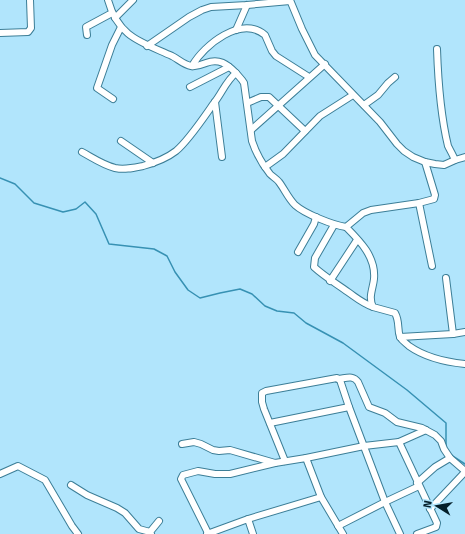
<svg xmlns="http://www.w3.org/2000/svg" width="465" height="534" viewBox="0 0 465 534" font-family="'Fira Sans',sans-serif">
<rect width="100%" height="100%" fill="#b1e5fc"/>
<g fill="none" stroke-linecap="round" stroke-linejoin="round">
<g stroke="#3791b3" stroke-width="1.5">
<path d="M 0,178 L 15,184 L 34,203 L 63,212 L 76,209 L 85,202 L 96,214 L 109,244 L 154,249 L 167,256 L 175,272 L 188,290 L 200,298 L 220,293 L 240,289 L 252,294 L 265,306 L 277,311 L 294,313 L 306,323 L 343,343 L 407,390 L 446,423 L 446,449"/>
<path d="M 451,455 L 465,464"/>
</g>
<g stroke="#3c7e97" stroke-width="8">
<g id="street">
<path d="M 108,0 C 118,37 141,42 172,56 C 178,59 184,65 191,66 C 197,67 201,65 206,63 C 219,58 227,64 236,73"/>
<path d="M 290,0 L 302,29 L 315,55 L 380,122 L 397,144 L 404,151 L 413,157 L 425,162 L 435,164 L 444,165 L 455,160 L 465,157"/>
<path d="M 115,18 L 133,0"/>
<path d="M 236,30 L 247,5"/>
<path d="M 0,33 L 28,32 L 31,28 L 30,0"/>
<path d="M 87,35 L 86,27 L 112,13"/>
<path d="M 147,46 L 189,17 L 202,10 L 211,7 L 247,5 L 290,1"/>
<path d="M 437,49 C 438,79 441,117 448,146 C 450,150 453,155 455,160"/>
<path d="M 192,66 C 204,45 241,15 265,35 L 272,51 L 276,56 L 309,77"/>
<path d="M 190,87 L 229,67"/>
<path d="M 113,99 L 97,88 L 112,45 L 121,27"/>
<path d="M 215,102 L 222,157"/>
<path d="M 247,103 L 261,97 L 269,97 L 305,131"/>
<path d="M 364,105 L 378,95 L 388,83 L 395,77"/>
<path d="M 251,130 L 325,64"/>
<path d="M 121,141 L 153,163"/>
<path d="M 82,152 C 93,158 103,165 115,168 C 125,170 133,168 143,166 C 154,163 167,158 176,151 C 189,140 204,117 214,103 C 222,93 226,81 236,73 L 242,80 L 244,83 L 252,141 C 256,153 262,164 270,174 C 273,177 277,179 279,182 C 285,190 288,198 295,205 C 305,214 333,225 346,227"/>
<path d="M 425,162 L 435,195 L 434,199 L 419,203 L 371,210 L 363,213 L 346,227 C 360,241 376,257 374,279 C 373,289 368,297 373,307 L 395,313 C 400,322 397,329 400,337 C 402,341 406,343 409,346 C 426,358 445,362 465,364"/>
<path d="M 265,167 L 283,154 L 320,116 L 353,95"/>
<path d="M 419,203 L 432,266"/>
<path d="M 334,225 L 315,258 L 314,267 C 325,277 337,284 348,292 C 358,299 362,303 373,307"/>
<path d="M 298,252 L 314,224 L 316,217"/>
<path d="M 446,278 L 453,334"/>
<path d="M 330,281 L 357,240"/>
<path d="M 400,337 L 453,334 L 465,332"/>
<path d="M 338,379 C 347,378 353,375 358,382 L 369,407 L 385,413 L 397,422 L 422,428 L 435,435 L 441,441 L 444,449 L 450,458 L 465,471"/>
<path d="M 270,423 L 349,407 L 385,502 L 400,534"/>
<path d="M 399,442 L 426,430"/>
<path d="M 182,444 L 194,442 L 201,444 L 213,450 L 219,451 L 230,450 L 275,463 L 306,458 L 321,497 L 343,534"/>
<path d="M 306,458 L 364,446 L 399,442 L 437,523 L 436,527 L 417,534"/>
<path d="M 285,461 L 264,409 L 262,402 L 262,393 L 266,391 L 337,378 L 340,380 L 349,407"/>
<path d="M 0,474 L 18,466 L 45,480 L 72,526 L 78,534"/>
<path d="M 417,483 L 435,467 L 450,458"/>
<path d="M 71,485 L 87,495 L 117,508 L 125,513 L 139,529 L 150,532"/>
<path d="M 430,509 L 465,472"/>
<path d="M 248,519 L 321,497"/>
<path d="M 338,526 L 385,502 L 419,486"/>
<path d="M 208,533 L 181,479 L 183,475 L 198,471 L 215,474 L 230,474 L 275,463"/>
<path d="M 151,534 L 150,532 L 159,521"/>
<path d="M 207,534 L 248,519 L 253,534"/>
</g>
</g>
<use href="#street" stroke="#fff" stroke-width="6"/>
</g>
<g transform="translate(437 506) rotate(281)" stroke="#b1e5fc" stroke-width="3" paint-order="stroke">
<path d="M0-3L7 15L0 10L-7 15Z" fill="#041f2a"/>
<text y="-6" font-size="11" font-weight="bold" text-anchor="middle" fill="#041f2a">N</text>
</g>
</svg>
